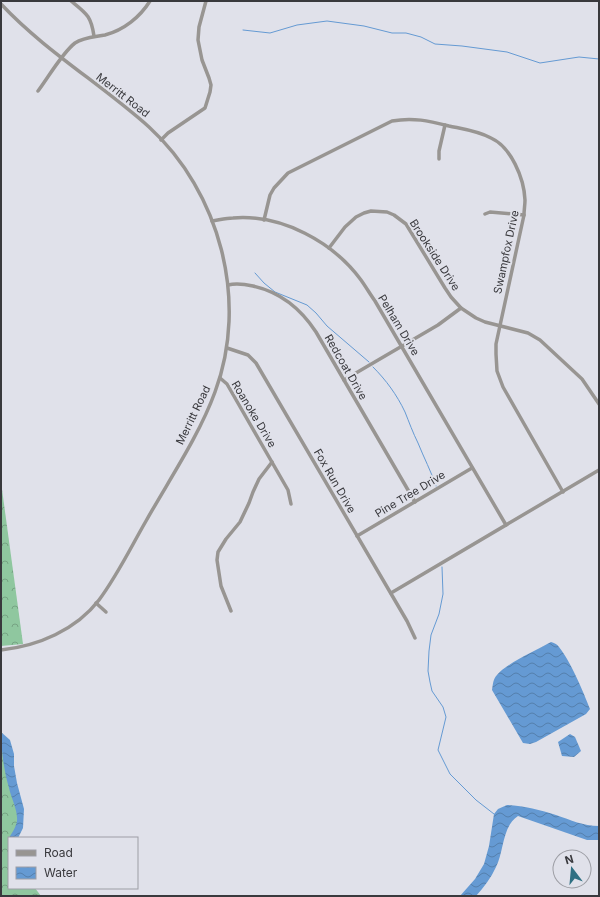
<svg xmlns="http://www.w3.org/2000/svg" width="600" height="897" viewBox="0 0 600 897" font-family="Inter,sans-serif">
<defs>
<pattern id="forest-crowns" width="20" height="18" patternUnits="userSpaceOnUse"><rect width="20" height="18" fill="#8fc79f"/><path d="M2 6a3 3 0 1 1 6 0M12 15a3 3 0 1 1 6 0" fill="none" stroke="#76a383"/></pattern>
<pattern id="water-waves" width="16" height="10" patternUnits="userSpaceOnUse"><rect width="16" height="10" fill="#659ad3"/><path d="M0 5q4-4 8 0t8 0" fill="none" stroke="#547fac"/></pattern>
</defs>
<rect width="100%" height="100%" fill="#e0e1ea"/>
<g fill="url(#forest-crowns)">
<path d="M 1,482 L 23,644 L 1,646 Z"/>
<path d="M 1,737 L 20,810 L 14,838 L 9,838 L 9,888 L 35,888 L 41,896 L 1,896 Z"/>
</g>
<g fill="url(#water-waves)">
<path d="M 551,642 C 554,643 557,644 559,647 C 571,662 583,691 590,709 L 586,714 L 536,742 L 530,744 L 523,743 L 492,690 C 493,684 493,679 497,675 C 507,663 537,650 551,642 Z"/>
<path d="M 1,732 L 10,740 L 14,754 L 14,766 L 17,783 L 24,809 L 23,828 L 18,838 L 9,838 C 12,833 16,827 17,821 C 18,810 11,798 9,788 C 4,771 1,749 1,732 Z"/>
<path d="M 570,734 L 575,737 L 581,751 L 574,757 L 562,756 L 558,742 Z"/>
<path d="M 507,805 C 523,806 541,810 556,815 C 571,820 583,826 599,826 L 599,840 L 587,840 L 518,816 C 502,826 504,852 496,867 C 491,878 484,887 476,896 L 460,896 L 475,879 L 484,864 L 489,846 L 494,814 L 498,809 Z"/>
</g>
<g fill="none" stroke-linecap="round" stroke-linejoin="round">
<g stroke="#659ad3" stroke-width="1">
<path d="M 243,30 L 270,33 L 297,25 L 327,21 L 364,26 L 392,33 L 406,33 L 421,37 L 435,44 L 462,46 L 507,52 L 540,63 L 579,57 L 599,59"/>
<path d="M 255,273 L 264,283 L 275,292 L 307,305 L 316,313 L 327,326 L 369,362"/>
<path d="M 373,367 C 386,380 397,395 405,412 C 409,422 413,433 418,443 C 424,458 431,471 436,486"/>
<path d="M 442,567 L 443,594 L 439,614 L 431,635 L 429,651 L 428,671 L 430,682 L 432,691 L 443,707 L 446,717 L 438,750 L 450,774 L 476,800 L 494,814"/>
</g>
<g stroke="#989592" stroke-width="3.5">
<path d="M 71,1 C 87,14 91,16 94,36"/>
<path d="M 1,4 C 45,51 101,84 149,127 C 220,192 249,301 215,392 C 199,436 169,480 146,521 C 131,547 117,576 99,600 C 76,630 38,646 1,650"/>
<path d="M 38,91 C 48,78 62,53 75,43 C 84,37 95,37 105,35 C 124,30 140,17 150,1"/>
<path d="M 161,140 L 168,133 L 205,108 L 210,92 L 211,85 L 209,78 L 202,60 L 198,40 L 199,27 L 206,1"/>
<path d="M 439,159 L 439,151 L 445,125"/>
<path d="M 485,214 L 490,212 L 524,215"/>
<path d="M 264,220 L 270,195 L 274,188 L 288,173 L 392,121 C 413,117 429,121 449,126 C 463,129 478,131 491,138 C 511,147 524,178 525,200 C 525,205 524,210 524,215 L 496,344 L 496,354 L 497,371 L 503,387 L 563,492"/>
<path d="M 212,221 C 219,220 226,218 233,218 C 282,214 333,242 361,280 C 366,287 370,294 375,301 L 506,525"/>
<path d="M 329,248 L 345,227 L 356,217 L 364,213 L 371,211 L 387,212 L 394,215 L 406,224 L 445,288 L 451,297 L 461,308 L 476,318 L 485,322 L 528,333 L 540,340 L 582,379 L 599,404"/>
<path d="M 228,285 C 236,283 244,284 253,286 C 280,292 301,309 316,332 L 415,502"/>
<path d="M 227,348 L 248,355 L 256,363 L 407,621 L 415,638"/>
<path d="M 220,378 L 227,384 L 288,490 L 291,504"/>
<path d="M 344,380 L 438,325 L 461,308"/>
<path d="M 357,536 L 472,468"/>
<path d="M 391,593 L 599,470"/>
<path d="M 96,603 L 106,612"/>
<path d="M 231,611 L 221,586 L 217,560 L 218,552 L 226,539 L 240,522 L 249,503 L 253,492 L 259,479 L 272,462"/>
</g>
</g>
<g text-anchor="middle" stroke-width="4" stroke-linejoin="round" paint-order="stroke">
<g font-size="11" fill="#39393d" stroke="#e0e1ea">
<text transform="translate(123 95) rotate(38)" y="4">Merritt Road</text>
<text transform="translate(506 252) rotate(-78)" y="4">Swampfox Drive</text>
<text transform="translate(435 255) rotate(57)" y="4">Brookside Drive</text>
<text transform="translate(399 325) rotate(59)" y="4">Pelham Drive</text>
<text transform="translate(346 367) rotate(60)" y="4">Redcoat Drive</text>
<text transform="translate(254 414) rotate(59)" y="4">Roanoke Drive</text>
<text transform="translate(193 415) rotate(-64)" y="4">Merritt Road</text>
<text transform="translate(335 481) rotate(60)" y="4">Fox Run Drive</text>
<text transform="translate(410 494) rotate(-31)" y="4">Pine Tree Drive</text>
</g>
</g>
<rect width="600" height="897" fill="none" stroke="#39393d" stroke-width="4"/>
<rect x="8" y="837" width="130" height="52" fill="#e0e1ea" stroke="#9d9ea5"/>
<rect x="16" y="850" width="20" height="6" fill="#989592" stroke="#9d9ea5"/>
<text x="44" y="857" font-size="12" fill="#39393d">Road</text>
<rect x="16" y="867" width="20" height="12" fill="url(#water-waves)" stroke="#9d9ea5"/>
<text x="44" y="877" font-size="12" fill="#39393d">Water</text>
<g transform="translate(572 869) rotate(344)"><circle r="19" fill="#e0e1ea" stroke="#9d9ea5"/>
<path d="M0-3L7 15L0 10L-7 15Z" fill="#2f7083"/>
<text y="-6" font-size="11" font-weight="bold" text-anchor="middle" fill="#39393d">N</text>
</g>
</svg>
